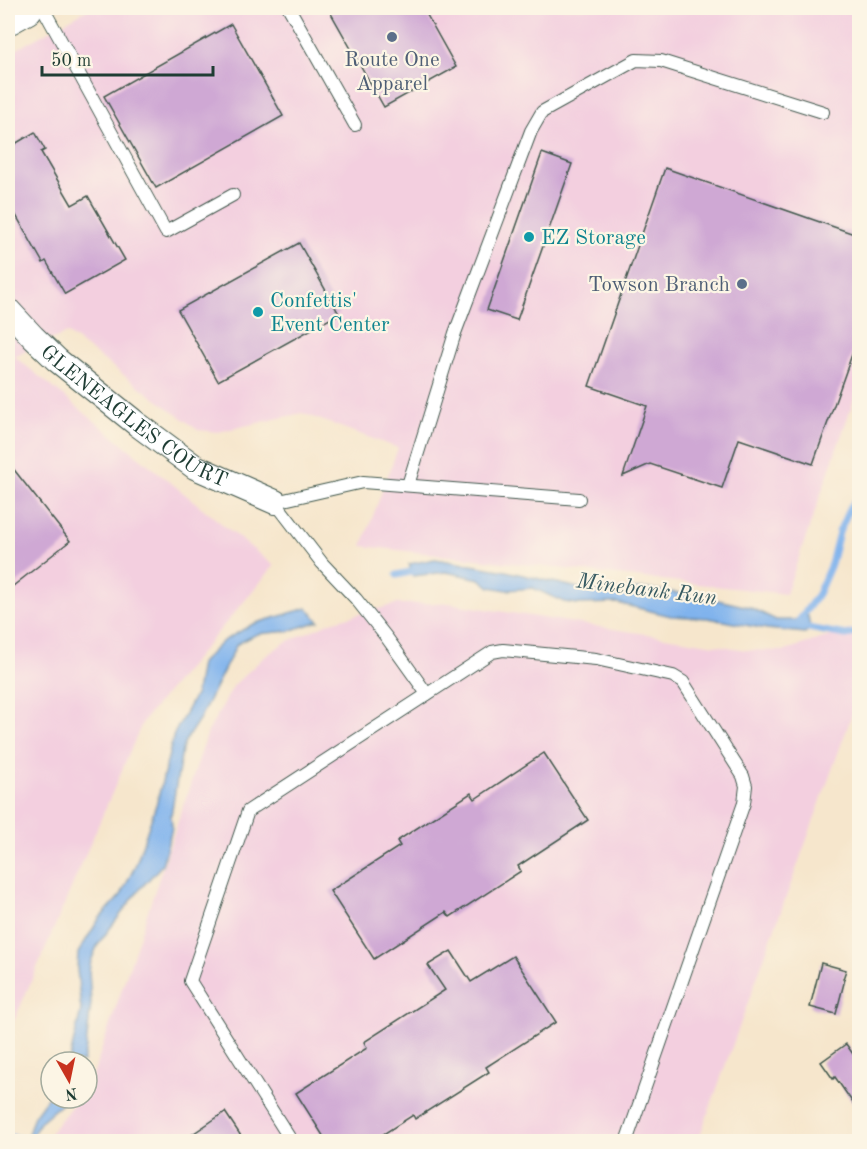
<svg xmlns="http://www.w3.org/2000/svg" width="867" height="1149" viewBox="0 0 867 1149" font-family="'Old Standard TT',serif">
<rect width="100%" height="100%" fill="#fcf5e5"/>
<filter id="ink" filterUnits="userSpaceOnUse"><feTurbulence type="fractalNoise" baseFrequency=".0167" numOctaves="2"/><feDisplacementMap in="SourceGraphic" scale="12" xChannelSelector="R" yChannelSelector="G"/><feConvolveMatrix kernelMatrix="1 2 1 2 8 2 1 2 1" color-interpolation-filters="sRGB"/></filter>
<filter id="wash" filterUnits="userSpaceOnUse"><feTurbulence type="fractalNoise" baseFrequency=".008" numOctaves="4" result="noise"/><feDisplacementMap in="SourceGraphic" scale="24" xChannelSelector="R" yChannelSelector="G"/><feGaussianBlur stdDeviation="1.35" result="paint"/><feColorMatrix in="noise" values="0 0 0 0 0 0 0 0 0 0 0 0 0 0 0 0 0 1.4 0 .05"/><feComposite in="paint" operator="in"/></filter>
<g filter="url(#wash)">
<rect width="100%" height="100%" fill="#f6e6cc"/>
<g fill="#f3cfdf">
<path d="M 90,8 L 859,8 L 859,385 L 786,594 L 362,546 L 398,448 L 302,413 L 218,432 L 198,430 L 67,333 L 14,356 L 274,566 L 143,721 L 8,1035 L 8,54 Z"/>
<path d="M 448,603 L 747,650 L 782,651 L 859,627 L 859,695 L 698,1141 L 43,1142 L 78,1098 L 87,1098 L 87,1088 L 90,1084 L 208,732 L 234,685 L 263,658 L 284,643 L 331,622 L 396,604 Z"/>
</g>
<g fill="#80b3ed" stroke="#507890" stroke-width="1.5">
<path d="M 435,559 L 506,571 L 591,591 L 650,589 L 704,597 L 749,607 L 776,620 L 795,620 L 802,615 L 808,616 L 810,628 L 805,633 L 767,629 L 708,618 L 671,616 L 617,603 L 578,604 L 564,602 L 533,588 L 507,590 L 496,588 L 490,587 L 480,579 L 446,572 L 413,576 L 409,564 Z"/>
<path d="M 307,608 L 319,621 L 289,631 L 257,634 L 237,644 L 200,718 L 185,741 L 182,750 L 171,815 L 172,828 L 162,865 L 140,889 L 98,944 L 91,961 L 89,971 L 91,1003 L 86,1047 L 83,1062 L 69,1062 L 81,1010 L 77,969 L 78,953 L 99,919 L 121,895 L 136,864 L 157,802 L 174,734 L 196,693 L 201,663 L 223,641 L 253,624 Z"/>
<path d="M 51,1093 L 51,1098 L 68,1098 L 41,1121 L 34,1132 L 34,1141 L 26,1141 L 34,1116 Z"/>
</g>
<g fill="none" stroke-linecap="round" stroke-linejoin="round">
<g stroke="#80b3ed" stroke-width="7">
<path d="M 397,575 L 419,570"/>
<path d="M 798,622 L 818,594 L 831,564 L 839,532 L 850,507 L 860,497"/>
<path d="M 803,627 L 846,635 L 860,632"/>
<path d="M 8,1137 L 28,1140"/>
</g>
</g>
<g id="blocks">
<g fill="#cfa8d4">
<path d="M 328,8 L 423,8 L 456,67 L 384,107 Z"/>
<path d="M 231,24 L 283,116 L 156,188 L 104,96 Z"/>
<path d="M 35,132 L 45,150 L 41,152 L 72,205 L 88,196 L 125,260 L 65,294 L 46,261 L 43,263 L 8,201 L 8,148 Z"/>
<path d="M 542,153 L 572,164 L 517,320 L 487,310 Z"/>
<path d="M 665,168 L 860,236 L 860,332 L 813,464 L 739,439 L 722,488 L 650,464 L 623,476 L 647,406 L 589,386 Z"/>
<path d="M 299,243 L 339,314 L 218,381 L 178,310 Z"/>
<path d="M 8,462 L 70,541 L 8,590 Z"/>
<path d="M 544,753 L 588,820 L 518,866 L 521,871 L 450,917 L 446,912 L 374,959 L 330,891 L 400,846 L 397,841 L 471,793 L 475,799 Z"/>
<path d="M 451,951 L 471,982 L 513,956 L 556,1022 L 486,1067 L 489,1072 L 415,1119 L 413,1115 L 371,1142 L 327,1142 L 296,1093 L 367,1048 L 364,1042 L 445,990 L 428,965 Z"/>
<path d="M 821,963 L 846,970 L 843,979 L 845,979 L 836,1014 L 810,1007 Z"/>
<path d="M 846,1044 L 860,1064 L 860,1113 L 835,1077 L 833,1079 L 821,1062 Z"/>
<path d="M 225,1112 L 245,1142 L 181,1142 Z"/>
</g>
</g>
</g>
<g filter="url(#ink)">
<use href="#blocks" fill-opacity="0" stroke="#3f564b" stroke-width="1.5"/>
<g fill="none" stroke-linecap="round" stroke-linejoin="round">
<g stroke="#3f564b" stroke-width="14">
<g id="lane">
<path d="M 43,8 L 166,232 L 233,195"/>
<path d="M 289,8 L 355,125"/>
<path d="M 408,485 L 455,333 L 531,131 L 542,112 L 636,60 L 661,61 L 823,112"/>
<path d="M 427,694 L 387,638 L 356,599 L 322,563 L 275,502 L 363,482 L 579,499"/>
<path d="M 292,1142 L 190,981 L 248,811 L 492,652 L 503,650 L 596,659 L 673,676 L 683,682 L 743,776 L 746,786 L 744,803 L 626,1142"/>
</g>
</g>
<g stroke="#3f564b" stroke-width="26">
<g id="street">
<path id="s1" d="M 8,310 L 33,337 L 57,360 L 137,424 L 195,467 L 275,502"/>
</g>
</g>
<g stroke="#3f564b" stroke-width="35">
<path id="secondary" d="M 8,18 L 26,8"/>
</g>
<use href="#lane" stroke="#fff" stroke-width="12"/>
<use href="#street" stroke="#fff" stroke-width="24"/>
<use href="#secondary" stroke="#fff" stroke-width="33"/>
</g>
</g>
<g fill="#5c6f8a" stroke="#fcf5e5" stroke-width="2">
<circle cx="392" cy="37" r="6"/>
<circle cx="742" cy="284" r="6"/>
</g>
<g fill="#0f9aa8" stroke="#fcf5e5" stroke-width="2">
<circle cx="529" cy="237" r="6"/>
<circle cx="258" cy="312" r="6"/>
</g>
<g text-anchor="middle" stroke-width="4.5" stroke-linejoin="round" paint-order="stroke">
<g font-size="21" fill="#4e5e75" stroke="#fcf5e5">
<text x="392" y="66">Route One<tspan x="392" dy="24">Apparel</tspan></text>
<text x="730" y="291" text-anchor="end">Towson Branch</text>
</g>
<g font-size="21" fill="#0d838f" stroke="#fcf5e5" text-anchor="start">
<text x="541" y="244">EZ Storage</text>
<text x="270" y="307">Confettis'<tspan x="270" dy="24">Event Center</tspan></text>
</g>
<g font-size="21" fill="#1f3d34" stroke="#fcf5e5">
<text dy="7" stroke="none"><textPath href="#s1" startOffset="166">GLENEAGLES COURT</textPath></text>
</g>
<g font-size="22" font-style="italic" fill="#375a62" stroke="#fcf5e5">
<text transform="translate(647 588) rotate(7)" y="8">Minebank Run</text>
</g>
</g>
<rect width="867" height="1149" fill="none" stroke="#fcf5e5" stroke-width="30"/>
<g transform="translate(69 1080) rotate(171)"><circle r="28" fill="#fcf5e5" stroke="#a4ab9e" stroke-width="1.5"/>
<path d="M0-4.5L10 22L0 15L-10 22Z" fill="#c8321e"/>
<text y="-9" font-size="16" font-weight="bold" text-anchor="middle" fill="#1f3d34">N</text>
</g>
<path d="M42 66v9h171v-9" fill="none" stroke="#1f3d34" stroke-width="3"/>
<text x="51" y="66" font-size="18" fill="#1f3d34" stroke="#fcf5e5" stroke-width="4.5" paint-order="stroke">50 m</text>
</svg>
